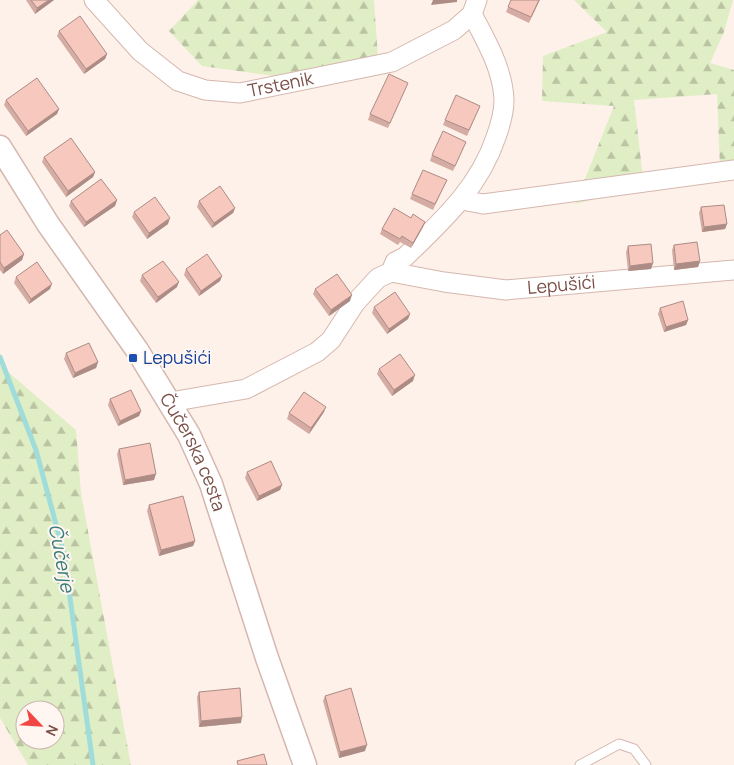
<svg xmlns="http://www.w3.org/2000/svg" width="734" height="765" viewBox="0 0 734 765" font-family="Manrope,sans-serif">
<defs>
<pattern id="forest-firs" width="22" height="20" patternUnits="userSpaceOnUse" patternTransform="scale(1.25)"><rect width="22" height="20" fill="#dfeec5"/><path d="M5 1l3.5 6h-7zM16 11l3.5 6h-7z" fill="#bac3a2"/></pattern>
</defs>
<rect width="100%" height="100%" fill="#fef1e9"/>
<g fill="url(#forest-firs)" fill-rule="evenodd">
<path d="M 198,0 L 374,0 L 378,58 L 281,77 L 202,66 L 169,31 Z"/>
<path d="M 574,0 L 733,0 L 724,32 L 710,63 L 734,70 L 734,166 L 720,169 L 717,94 L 634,100 L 644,187 L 575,204 L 614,106 L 542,101 L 543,56 L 607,32 Z"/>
<path d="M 0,365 L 76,430 L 81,493 L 131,765 L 28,765 L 0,718 ZM 25,710 L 55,710 L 55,740 L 25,740 Z"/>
</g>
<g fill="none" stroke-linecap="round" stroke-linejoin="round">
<path stroke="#a0ddda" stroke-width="5" d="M 0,357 L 36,450 L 64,554 L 93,765"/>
<g stroke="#d5b7af" stroke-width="11">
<path id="service" d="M 580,765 L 619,744 L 634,749 L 646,765"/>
</g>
<g stroke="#d5b7af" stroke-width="21">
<g id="minor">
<path id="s1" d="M 94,0 L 140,51 L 178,81 L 205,90 L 240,93 L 392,62 L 454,30 L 472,14 L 477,0"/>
<path d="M 462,200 L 483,204 L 734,170"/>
<path d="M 391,272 L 395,262 L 405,257 C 442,221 479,188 496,137 C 500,126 504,112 504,100 C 503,69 486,41 472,14"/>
<path id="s2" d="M 170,402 L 246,389 L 317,352 L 331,340 L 355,303 L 378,278 L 391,272 L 444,282 L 506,290 L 734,270"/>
</g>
</g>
<g stroke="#d5b7af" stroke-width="25">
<g id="tertiary">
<path id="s3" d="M 0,147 L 48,224 L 137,350 L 189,435 L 211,484 L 267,658 L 305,765"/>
</g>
</g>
<use href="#service" stroke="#fff" stroke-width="9"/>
<use href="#minor" stroke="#fff" stroke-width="19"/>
<use href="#tertiary" stroke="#fff" stroke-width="22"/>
</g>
<g fill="#d4aca3">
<path d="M 26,0 L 54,0 L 35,14 Z"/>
<path d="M 511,0 L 540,0 L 529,23 L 506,12 Z"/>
<path d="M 59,31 L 107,54 L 105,59 L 84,74 L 57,36 Z"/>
<path d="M 408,83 L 388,128 L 368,120 L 370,114 Z"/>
<path d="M 6,100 L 59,109 L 57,114 L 26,136 L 4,105 Z"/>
<path d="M 480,106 L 467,136 L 443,125 L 445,120 Z"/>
<path d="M 466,142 L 453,171 L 430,161 L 432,155 Z"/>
<path d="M 44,157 L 95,172 L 93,177 L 66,197 L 42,162 Z"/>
<path d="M 447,180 L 433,210 L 410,199 L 412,194 Z"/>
<path d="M 117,200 L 115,206 L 84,227 L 69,206 L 71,201 Z"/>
<path d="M 199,201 L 235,208 L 233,213 L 212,228 L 197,207 Z"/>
<path d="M 701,207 L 727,224 L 725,229 L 702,232 L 699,213 Z"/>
<path d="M 134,212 L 168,224 L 147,239 L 132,217 Z"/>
<path d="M 411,218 L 425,222 L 423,227 L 411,248 L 400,242 L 398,245 L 380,234 L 382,229 Z"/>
<path d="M 0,235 L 24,254 L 22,260 L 3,274 L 0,270 Z"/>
<path d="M 674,245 L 700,261 L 698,267 L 674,270 L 672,250 Z"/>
<path d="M 628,246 L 653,263 L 651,269 L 628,271 L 626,252 Z"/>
<path d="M 186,269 L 222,276 L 220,281 L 199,296 L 184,275 Z"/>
<path d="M 142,275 L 177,287 L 156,303 L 140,281 Z"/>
<path d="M 16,277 L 50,289 L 29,304 L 14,283 Z"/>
<path d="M 315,289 L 350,301 L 329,316 L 313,294 Z"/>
<path d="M 374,307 L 410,314 L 408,319 L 387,334 L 372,313 Z"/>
<path d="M 660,308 L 688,320 L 686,325 L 664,332 L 658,314 Z"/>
<path d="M 66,353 L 98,362 L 96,368 L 73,378 L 64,359 Z"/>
<path d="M 379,369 L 413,381 L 392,396 L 377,374 Z"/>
<path d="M 110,399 L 141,411 L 139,416 L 118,426 L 108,405 Z"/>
<path d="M 324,412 L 309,434 L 287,419 L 289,413 Z"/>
<path d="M 119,449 L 154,480 L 123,485 L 117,454 Z"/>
<path d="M 247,472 L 282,485 L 280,490 L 257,501 L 245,478 Z"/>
<path d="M 149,505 L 195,541 L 193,546 L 159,556 L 147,511 Z"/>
<path d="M 199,692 L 241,723 L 199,727 L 197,697 Z"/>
<path d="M 325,696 L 365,751 L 339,758 L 323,701 Z"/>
</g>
<g fill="#ac8c85">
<path d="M 49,0 L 54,0 L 35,14 L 37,8 Z"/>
<path d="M 433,0 L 457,0 L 457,2 L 431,5 Z"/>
<path d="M 107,54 L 105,59 L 84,74 L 86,69 Z"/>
<path d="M 59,109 L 57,114 L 26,136 L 28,131 Z"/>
<path d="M 95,172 L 93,177 L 66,197 L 68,191 Z"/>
<path d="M 117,200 L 115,206 L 84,227 L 86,222 Z"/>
<path d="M 235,208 L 233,213 L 212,228 L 214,223 Z"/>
<path d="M 170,218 L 168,224 L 147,239 L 149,233 Z"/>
<path d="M 425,222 L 423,227 L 411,248 L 413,243 Z"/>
<path d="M 727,224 L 725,229 L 702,232 L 704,227 Z"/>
<path d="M 24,254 L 22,260 L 3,274 L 4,268 Z"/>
<path d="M 700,261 L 698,267 L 674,270 L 676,264 Z"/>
<path d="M 653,263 L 651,269 L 628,271 L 630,266 Z"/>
<path d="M 222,276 L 220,281 L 199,296 L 201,291 Z"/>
<path d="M 179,282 L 177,287 L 156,303 L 158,297 Z"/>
<path d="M 52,284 L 50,289 L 29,304 L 31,299 Z"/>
<path d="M 352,295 L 350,301 L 329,316 L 331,310 Z"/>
<path d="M 410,314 L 408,319 L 387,334 L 389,329 Z"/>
<path d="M 688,320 L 686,325 L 664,332 L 666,327 Z"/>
<path d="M 98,362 L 96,368 L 73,378 L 75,373 Z"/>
<path d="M 415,375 L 413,381 L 392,396 L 394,390 Z"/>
<path d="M 326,407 L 324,412 L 309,434 L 311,428 Z"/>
<path d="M 141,411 L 139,416 L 118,426 L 120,421 Z"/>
<path d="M 156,474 L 154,480 L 123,485 L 125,480 Z"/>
<path d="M 282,485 L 280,490 L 257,501 L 259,496 Z"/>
<path d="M 195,541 L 193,546 L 159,556 L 161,550 Z"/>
<path d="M 242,717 L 241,723 L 199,727 L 201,721 Z"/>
<path d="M 367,745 L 365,751 L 339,758 L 340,752 Z"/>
</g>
<g fill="#f6c8be" stroke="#ac8c85">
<path d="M 31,0 L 49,0 L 37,8 Z"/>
<path d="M 511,0 L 539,0 L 531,17 L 508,7 Z"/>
<path d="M 80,16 L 107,54 L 86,69 L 59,31 Z"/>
<path d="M 389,74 L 408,83 L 390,123 L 370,114 Z"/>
<path d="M 37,78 L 59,109 L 28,131 L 6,100 Z"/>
<path d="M 456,95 L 480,106 L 469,130 L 445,120 Z"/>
<path d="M 443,131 L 466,142 L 455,166 L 432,155 Z"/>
<path d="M 71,138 L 95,172 L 68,191 L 44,157 Z"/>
<path d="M 423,170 L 447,180 L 435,204 L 412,194 Z"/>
<path d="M 101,179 L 117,200 L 86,222 L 71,201 Z"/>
<path d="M 220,186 L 235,208 L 214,223 L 199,201 Z"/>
<path d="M 155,197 L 170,218 L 149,233 L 134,212 Z"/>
<path d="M 724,205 L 727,224 L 704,227 L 701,207 Z"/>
<path d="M 394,208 L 411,218 L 413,214 L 425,222 L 413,243 L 402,236 L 400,239 L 382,229 Z"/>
<path d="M 7,230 L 24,254 L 4,268 L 0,262 L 0,235 Z"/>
<path d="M 697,242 L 700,261 L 676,264 L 674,245 Z"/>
<path d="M 651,244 L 653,263 L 630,266 L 628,246 Z"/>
<path d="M 207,254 L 222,276 L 201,291 L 186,269 Z"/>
<path d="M 163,261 L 179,282 L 158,297 L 142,275 Z"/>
<path d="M 37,262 L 52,284 L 31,299 L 16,277 Z"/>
<path d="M 337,274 L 352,295 L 331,310 L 315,289 Z"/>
<path d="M 395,292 L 410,314 L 389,329 L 374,307 Z"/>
<path d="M 683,301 L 688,320 L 666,327 L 660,308 Z"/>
<path d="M 89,343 L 98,362 L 75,373 L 66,353 Z"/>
<path d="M 400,354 L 415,375 L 394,390 L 379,369 Z"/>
<path d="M 131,390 L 141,411 L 120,421 L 110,399 Z"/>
<path d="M 304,392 L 326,407 L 311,428 L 289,413 Z"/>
<path d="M 150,443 L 156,474 L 125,480 L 119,449 Z"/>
<path d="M 271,461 L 282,485 L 259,496 L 247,472 Z"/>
<path d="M 183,496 L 195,541 L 161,550 L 149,505 Z"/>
<path d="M 240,688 L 242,717 L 201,721 L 199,692 Z"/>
<path d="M 351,688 L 367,745 L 340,752 L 325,696 Z"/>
<path d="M 264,754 L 267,765 L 238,765 L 237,761 Z"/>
</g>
<rect fill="#1a4fb4" stroke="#fff6f1" stroke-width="2" x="128" y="353" width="10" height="10" rx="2.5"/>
<g text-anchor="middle" stroke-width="4" stroke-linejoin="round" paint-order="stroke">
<g font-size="18" fill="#7c5049" stroke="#fff6f1">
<text dy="6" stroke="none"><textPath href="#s1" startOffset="222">Trstenik</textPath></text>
<text dy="6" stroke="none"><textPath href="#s2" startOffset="440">Lepušići</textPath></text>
<text dy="6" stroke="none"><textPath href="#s3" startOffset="362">Čučerska cesta</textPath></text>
</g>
<g font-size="18" fill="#164399" stroke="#fff6f1" text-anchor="start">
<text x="143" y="364">Lepušići</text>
</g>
<g font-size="19" font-style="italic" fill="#387b77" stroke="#fff6f1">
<text transform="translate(62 558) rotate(79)" y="7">Čučerje</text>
</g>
</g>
<g transform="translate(40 725) rotate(115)"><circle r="24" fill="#fff6f1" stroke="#cbb4ae"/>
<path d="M0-4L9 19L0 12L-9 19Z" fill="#f24644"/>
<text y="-8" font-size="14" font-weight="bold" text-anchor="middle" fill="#7c5049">N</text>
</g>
</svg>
